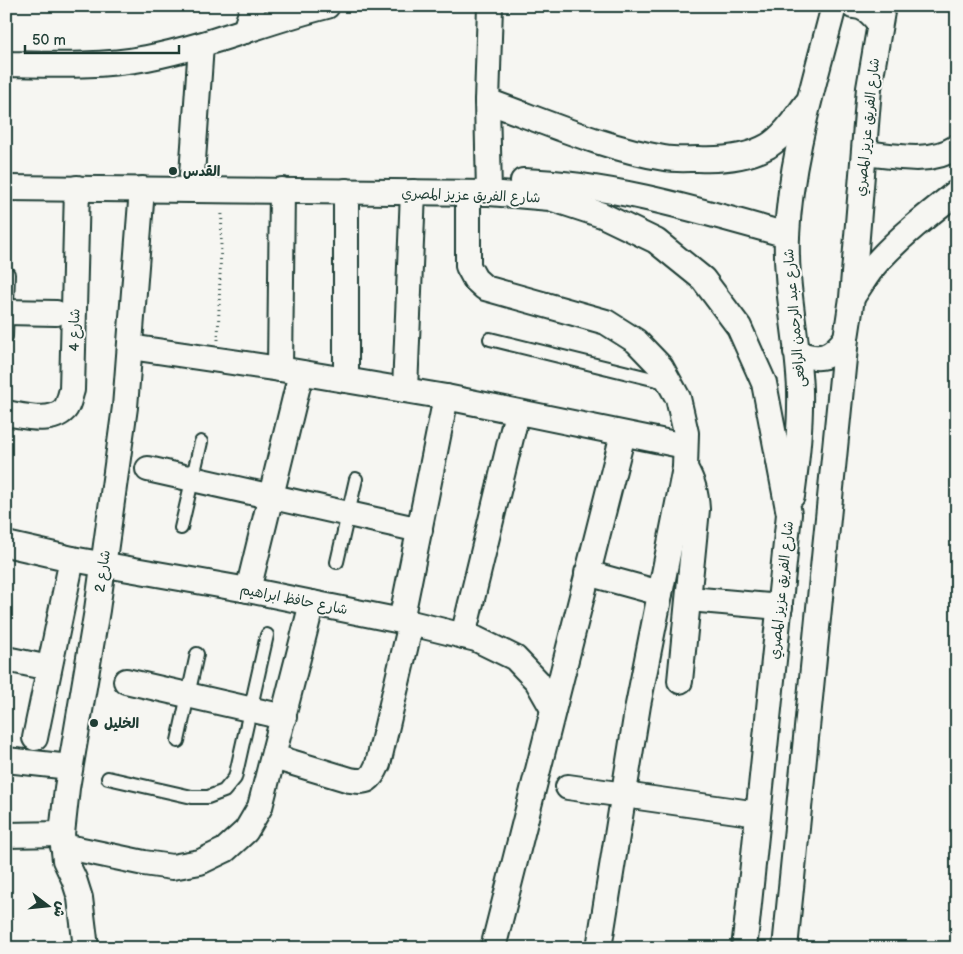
<svg xmlns="http://www.w3.org/2000/svg" width="963" height="954" viewBox="0 0 963 954" font-family="'Balsamiq Sans','Playpen Sans Arabic',sans-serif">
<rect width="100%" height="100%" fill="#f6f6f2"/>
<filter id="ink" filterUnits="userSpaceOnUse"><feTurbulence type="fractalNoise" baseFrequency=".02" numOctaves="2"/><feDisplacementMap in="SourceGraphic" scale="10" xChannelSelector="R" yChannelSelector="G"/><feConvolveMatrix kernelMatrix="1 2 1 2 8 2 1 2 1" color-interpolation-filters="sRGB"/></filter>
<g filter="url(#ink)">
<g fill="none" stroke-linecap="round" stroke-linejoin="round">
<g stroke="#1f3d34" stroke-width="16">
<g id="service">
<path d="M 6,337 L 8,274"/>
<path d="M 490,339 L 669,383"/>
<path d="M 181,528 L 201,442"/>
<path d="M 337,562 L 356,479"/>
<path d="M 178,741 L 197,654"/>
<path d="M 108,778 L 192,797 L 208,797 L 224,791 L 235,778 L 267,635"/>
</g>
</g>
<g stroke="#1f3d34" stroke-width="28">
<g id="minor">
<path d="M 853,6 C 865,6 872,14 879,23"/>
<path d="M 245,31 L 253,6"/>
<path d="M 6,64 C 54,65 101,67 147,58 C 209,46 267,21 327,6"/>
<path d="M 487,101 C 543,121 606,149 664,158 C 675,160 687,159 698,159 C 722,160 747,158 768,146 C 784,136 795,119 806,104"/>
<path d="M 864,153 C 895,156 929,165 957,147"/>
<path d="M 523,181 C 613,184 701,211 787,235"/>
<path d="M 6,188 L 489,193 L 550,198 L 602,215 L 656,241 L 703,279 L 739,327 L 764,383 L 789,514 L 747,923 L 744,948"/>
<path d="M 191,189 L 201,45"/>
<path d="M 468,193 L 468,266 L 475,279 L 485,288 L 606,322 L 636,341 L 661,367 L 678,398 L 686,433 L 685,468 L 638,705 L 599,948"/>
<path d="M 489,193 L 487,101 L 490,6"/>
<path d="M 853,296 C 861,285 868,272 878,261 C 902,235 929,214 957,192"/>
<path d="M 6,312 L 56,313"/>
<path d="M 130,347 L 280,369 L 446,397 L 685,446"/>
<path d="M 796,352 C 820,362 831,358 846,338"/>
<path d="M 280,369 L 282,190"/>
<path d="M 346,380 L 346,191"/>
<path d="M 405,390 L 413,192"/>
<path d="M 6,413 C 24,416 51,424 65,409 C 69,404 70,395 72,390 L 77,188"/>
<path d="M 148,469 L 420,530"/>
<path d="M 792,496 C 797,460 801,426 800,390 C 798,338 785,288 787,236 C 790,158 815,81 834,6"/>
<path d="M 6,544 L 72,559 L 248,590 L 411,623 L 476,639 L 515,658 L 537,681 L 553,709"/>
<path d="M 587,573 L 660,593"/>
<path d="M 248,590 L 301,373"/>
<path d="M 689,599 L 780,607"/>
<path d="M 401,621 L 446,397"/>
<path d="M 463,636 L 517,413"/>
<path d="M 6,659 L 49,668"/>
<path d="M 126,681 L 284,717"/>
<path d="M 680,681 L 697,509 C 696,493 693,482 685,468"/>
<path d="M 35,738 L 72,559"/>
<path d="M 274,757 L 350,780 C 367,783 371,780 378,764 L 411,623"/>
<path d="M 6,760 L 70,767"/>
<path d="M 568,787 L 758,814"/>
<path d="M 6,835 L 62,834"/>
<path d="M 63,846 L 144,863 L 172,867 L 200,862 L 225,850 L 246,831 L 260,807 L 312,603"/>
<path d="M 86,948 L 80,898 L 74,879 L 65,860 L 62,834 L 67,788 L 97,610 L 125,407 L 142,189"/>
<path d="M 493,948 L 623,434"/>
<path d="M 785,948 L 846,338 L 852,298 L 869,88 L 883,6"/>
</g>
</g>
<path stroke="#1f3d34" stroke-width="3" stroke-dasharray="1 4" stroke-linecap="butt" d="M 218,340 L 222,211"/>
<use href="#service" stroke="#f6f6f2" stroke-width="12"/>
<use href="#minor" stroke="#f6f6f2" stroke-width="24"/>
</g>
</g>
<g fill="#1f3d34" stroke="#f6f6f2" stroke-width="2">
<circle cx="173" cy="171" r="5"/>
<circle cx="94" cy="723" r="5"/>
</g>
<g text-anchor="middle" stroke-width="4" stroke-linejoin="round" paint-order="stroke">
<g font-size="14" fill="#1f3d34" stroke="#f6f6f2">
<text transform="translate(867 127) rotate(-84)" y="5">شارع الفريق عزيز المصري</text>
<text transform="translate(471 195) rotate(2)" y="5">شارع الفريق عزيز المصري</text>
<text transform="translate(794 318) rotate(-95)" y="5">شارع عبد الرحمن الرافعى</text>
<text transform="translate(74 330) rotate(-89)" y="5">شارع 4</text>
<text transform="translate(102 571) rotate(-82)" y="5">شارع 2</text>
<text transform="translate(781 590) rotate(-84)" y="5">شارع الفريق عزيز المصري</text>
<text transform="translate(294 599) rotate(11)" y="5">شارع حافظ ابراهيم</text>
</g>
<g font-size="14" font-weight="bold" fill="#1f3d34" stroke="#f6f6f2" text-anchor="start">
<text x="183" y="176">القدس</text>
<text x="104" y="728">الخليل</text>
</g>
</g>
<rect width="963" height="954" fill="none" stroke="#f6f6f2" stroke-width="25"/>
<rect x="12" y="12" width="938" height="929" fill="none" stroke="#1f3d34" stroke-width="2" filter="url(#ink)"/>
<g transform="translate(48 906) rotate(106)" stroke="#f6f6f2" stroke-width="4" paint-order="stroke">
<path d="M0-4L9 19L0 12L-9 19Z" fill="#1f3d34"/>
<text y="-8" font-size="14" font-weight="bold" text-anchor="middle" fill="#1f3d34">ش</text>
</g>
<path d="M25 45v8h154v-8" fill="none" stroke="#1f3d34" stroke-width="2.5"/>
<text x="32" y="45" font-size="15" fill="#1f3d34" stroke="#f6f6f2" stroke-width="4" paint-order="stroke">50 m</text>
</svg>
